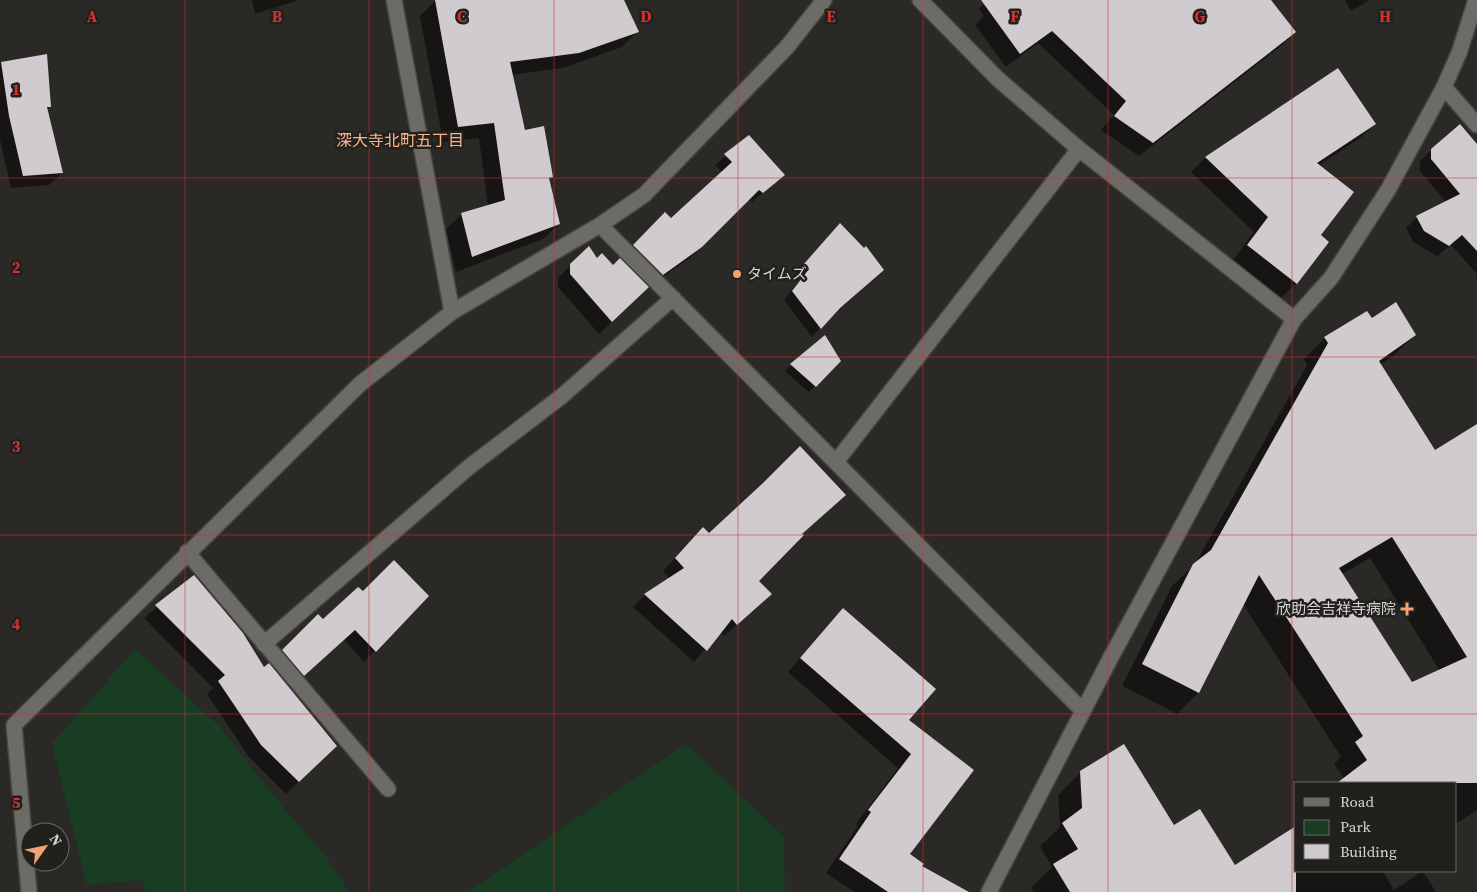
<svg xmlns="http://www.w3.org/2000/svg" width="1477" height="892" viewBox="0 0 1477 892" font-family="'Source Serif 4','Noto Sans JP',serif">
<rect width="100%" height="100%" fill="#2b2925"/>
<g fill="#193d23">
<path d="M 135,649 L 220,727 L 282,806 L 327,858 L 349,892 L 146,892 L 142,880 L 87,885 L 52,744 Z"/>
<path d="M 686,744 L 784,836 L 785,892 L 468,892 Z"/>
</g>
<g fill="#0007" fill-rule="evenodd">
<path d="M 252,0 L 299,0 L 255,14 Z"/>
<path d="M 436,0 L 622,0 L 637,32 L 622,47 L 563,68 L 511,75 L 524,131 L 551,176 L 548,180 L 559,224 L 543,239 L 456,272 L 446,229 L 462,214 L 488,206 L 479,138 L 443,142 L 420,16 Z"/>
<path d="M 987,0 L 1270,0 L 1295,32 L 1281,46 L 1139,156 L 1101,130 L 1114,115 L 1038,43 L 1006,67 L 975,25 L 984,16 L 979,9 Z"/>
<path d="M 1345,0 L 1370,0 L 1351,11 Z"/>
<path d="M 46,55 L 50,106 L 46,110 L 62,173 L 49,185 L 11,188 L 0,140 L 0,63 Z"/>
<path d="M 1338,70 L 1374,124 L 1360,138 L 1318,166 L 1319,235 L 1328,242 L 1296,283 L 1281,298 L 1233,260 L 1254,232 L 1191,172 L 1205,158 Z"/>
<path d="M 749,137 L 783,175 L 752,202 L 749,199 L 691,257 L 653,284 L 624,255 L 665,214 L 671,220 L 722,172 L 715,165 Z"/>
<path d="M 1477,146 L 1477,274 L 1451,245 L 1437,256 L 1413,242 L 1406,228 L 1417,217 L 1446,202 L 1420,171 L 1420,161 L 1431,150 Z"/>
<path d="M 832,233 L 864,250 L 835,312 L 812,337 L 784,300 L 801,279 L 795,274 Z"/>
<path d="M 597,260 L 635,300 L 599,334 L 558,287 L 558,278 L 571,265 Z"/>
<path d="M 1371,319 L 1415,335 L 1393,356 L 1380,365 L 1435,452 L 1477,425 L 1477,810 L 1456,824 L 1456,783 L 1342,783 L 1345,780 L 1334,764 L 1341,757 L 1243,604 L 1198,693 L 1177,714 L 1122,686 L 1172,586 L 1195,564 L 1307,365 L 1304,359 L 1325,338 ZM 1370,558 L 1440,671 L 1412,684 L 1342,574 Z"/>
<path d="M 825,337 L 839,361 L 809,392 L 785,371 Z"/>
<path d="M 703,528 L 709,534 L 801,534 L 757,581 L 758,606 L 724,636 L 720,632 L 694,662 L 633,607 L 645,595 L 670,579 L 663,571 Z"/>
<path d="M 194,576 L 323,758 L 286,794 L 249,757 L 207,694 L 213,688 L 144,618 Z"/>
<path d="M 363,593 L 427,596 L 364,662 L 344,639 L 293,686 L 272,661 L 318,616 L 322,620 Z"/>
<path d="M 843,610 L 907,720 L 972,770 L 908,854 L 953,892 L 854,892 L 826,873 L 858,826 L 856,824 L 898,768 L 788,672 Z"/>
<path d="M 1081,772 L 1234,866 L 1296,871 L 1383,871 L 1394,890 L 1423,871 L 1436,892 L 1034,892 L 1031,888 L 1052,867 L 1040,846 L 1060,827 L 1058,795 Z"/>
</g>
<g fill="#cfcbcf" fill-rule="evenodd">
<path d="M 435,0 L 624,0 L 639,32 L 579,53 L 510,62 L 525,130 L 544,126 L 553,177 L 549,178 L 560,224 L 472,257 L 461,213 L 505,200 L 494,123 L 458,127 Z"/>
<path d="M 981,0 L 1271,0 L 1296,32 L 1153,143 L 1114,116 L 1126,101 L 1052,31 L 1020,54 Z"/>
<path d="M 47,54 L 51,107 L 47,107 L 63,173 L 23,176 L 9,116 L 1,62 Z"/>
<path d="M 1338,68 L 1376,124 L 1317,163 L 1354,192 L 1321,235 L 1329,242 L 1297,284 L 1247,245 L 1268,217 L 1205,157 Z"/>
<path d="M 1460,124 L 1477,144 L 1477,251 L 1462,235 L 1449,246 L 1424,231 L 1416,216 L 1460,194 L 1431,159 L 1431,149 Z"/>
<path d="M 749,135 L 785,175 L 763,193 L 759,190 L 702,247 L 663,275 L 633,245 L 665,212 L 671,218 L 732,162 L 724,154 Z"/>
<path d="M 840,223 L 864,248 L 866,246 L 884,270 L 840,308 L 821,329 L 792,291 L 809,269 L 803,265 Z"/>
<path d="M 589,246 L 597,258 L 602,253 L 613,265 L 620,258 L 649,287 L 612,322 L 570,274 L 570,264 Z"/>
<path d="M 1396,302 L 1416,335 L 1379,361 L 1435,450 L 1477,424 L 1477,783 L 1337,783 L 1367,760 L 1355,742 L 1363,736 L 1259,575 L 1199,693 L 1142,664 L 1193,564 L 1211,550 L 1328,343 L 1324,337 L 1367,311 L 1372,318 ZM 1392,537 L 1467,657 L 1412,682 L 1339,568 Z"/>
<path d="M 825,335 L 841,361 L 816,387 L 790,364 Z"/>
<path d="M 800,446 L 846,495 L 802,534 L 804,535 L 759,581 L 772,594 L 737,625 L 732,619 L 707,651 L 644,594 L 684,568 L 675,558 L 703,527 L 709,533 L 763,483 Z"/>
<path d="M 394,560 L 429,596 L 376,652 L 355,630 L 304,676 L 282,650 L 318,614 L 323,619 L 358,587 L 363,591 Z"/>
<path d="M 194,575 L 243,633 L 264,667 L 269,663 L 337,746 L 299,782 L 261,745 L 218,681 L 225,675 L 155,605 Z"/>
<path d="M 843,608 L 936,689 L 909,720 L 974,770 L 910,854 L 924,864 L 922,866 L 969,892 L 888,892 L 839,859 L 871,812 L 868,810 L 911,754 L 800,658 Z"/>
<path d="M 1124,744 L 1174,825 L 1200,809 L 1235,865 L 1296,826 L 1296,892 L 1070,892 L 1053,864 L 1078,849 L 1062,823 L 1082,808 L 1080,771 Z"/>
</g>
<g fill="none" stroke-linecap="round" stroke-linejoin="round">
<g stroke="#474542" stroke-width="18">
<g id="street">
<path d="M 394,0 L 452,312"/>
<path d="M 920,0 L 999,80 L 1079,149 L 1294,319"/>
<path d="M 1444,87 L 1477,125"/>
<path d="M 600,225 L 1083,711"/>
<path d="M 836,462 L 1079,149"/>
<path d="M 187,552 L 388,789"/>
<path d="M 264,644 L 469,467 L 562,396 L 673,298"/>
<path d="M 29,892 L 14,725 L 360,384 L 452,312 L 600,225 L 644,195 L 787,47 L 824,0"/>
<path d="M 989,892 L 1110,659 L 1294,319 L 1331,278 L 1388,190 L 1444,87 L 1459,53 L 1476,0"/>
</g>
</g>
<use href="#street" stroke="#6d6b66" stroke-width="15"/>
</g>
<path fill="none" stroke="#d63131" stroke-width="1" stroke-opacity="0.55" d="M 185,0 L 185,892M 369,0 L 369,892M 554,0 L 554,892M 738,0 L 738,892M 923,0 L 923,892M 1108,0 L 1108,892M 1292,0 L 1292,892M 0,178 L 1477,178M 0,357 L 1477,357M 0,535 L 1477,535M 0,714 L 1477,714"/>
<g fill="#efa377" stroke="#22201c" stroke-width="2">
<circle cx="737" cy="274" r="5"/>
<path d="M1404.5 601.5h5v5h5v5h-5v5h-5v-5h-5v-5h5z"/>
</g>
<g text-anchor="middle" stroke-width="5" stroke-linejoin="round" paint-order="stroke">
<g font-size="15" fill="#d7d5d3" stroke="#22201c" text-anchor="start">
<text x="747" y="279">タイムズ</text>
<text x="1396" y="614" text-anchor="end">欣助会吉祥寺病院</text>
</g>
<g font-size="16" fill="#fbb38a" stroke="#22201c">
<text x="400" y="146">深大寺北町五丁目</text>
</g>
</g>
<g font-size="16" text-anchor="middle" font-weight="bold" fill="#d63131" stroke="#22201c" stroke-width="5" stroke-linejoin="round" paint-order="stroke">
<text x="92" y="22">A</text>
<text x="277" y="22">B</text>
<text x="462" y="22">C</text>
<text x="646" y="22">D</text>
<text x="831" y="22">E</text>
<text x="1015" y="22">F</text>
<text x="1200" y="22">G</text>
<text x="1385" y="22">H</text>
<text x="16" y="95">1</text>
<text x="16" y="273">2</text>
<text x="16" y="452">3</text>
<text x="16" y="630">4</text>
<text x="16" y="808">5</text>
</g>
<rect x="1294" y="782" width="162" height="90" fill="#22201c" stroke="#6a6865"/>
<rect x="1304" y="798" width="25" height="8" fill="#6d6b66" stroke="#6a6865"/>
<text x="1340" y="807" font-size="15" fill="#d7d5d3">Road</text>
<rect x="1304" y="820" width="25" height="15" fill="#193d23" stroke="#6a6865"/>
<text x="1340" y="832" font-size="15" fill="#d7d5d3">Park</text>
<rect x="1304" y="844" width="25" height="15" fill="#cfcbcf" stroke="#6a6865"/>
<text x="1340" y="857" font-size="15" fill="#d7d5d3">Building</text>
<g transform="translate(45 847) rotate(57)"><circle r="24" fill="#22201c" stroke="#6a6865"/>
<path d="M0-4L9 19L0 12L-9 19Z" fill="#efa377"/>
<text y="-8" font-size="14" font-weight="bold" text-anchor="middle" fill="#d7d5d3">N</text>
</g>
</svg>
